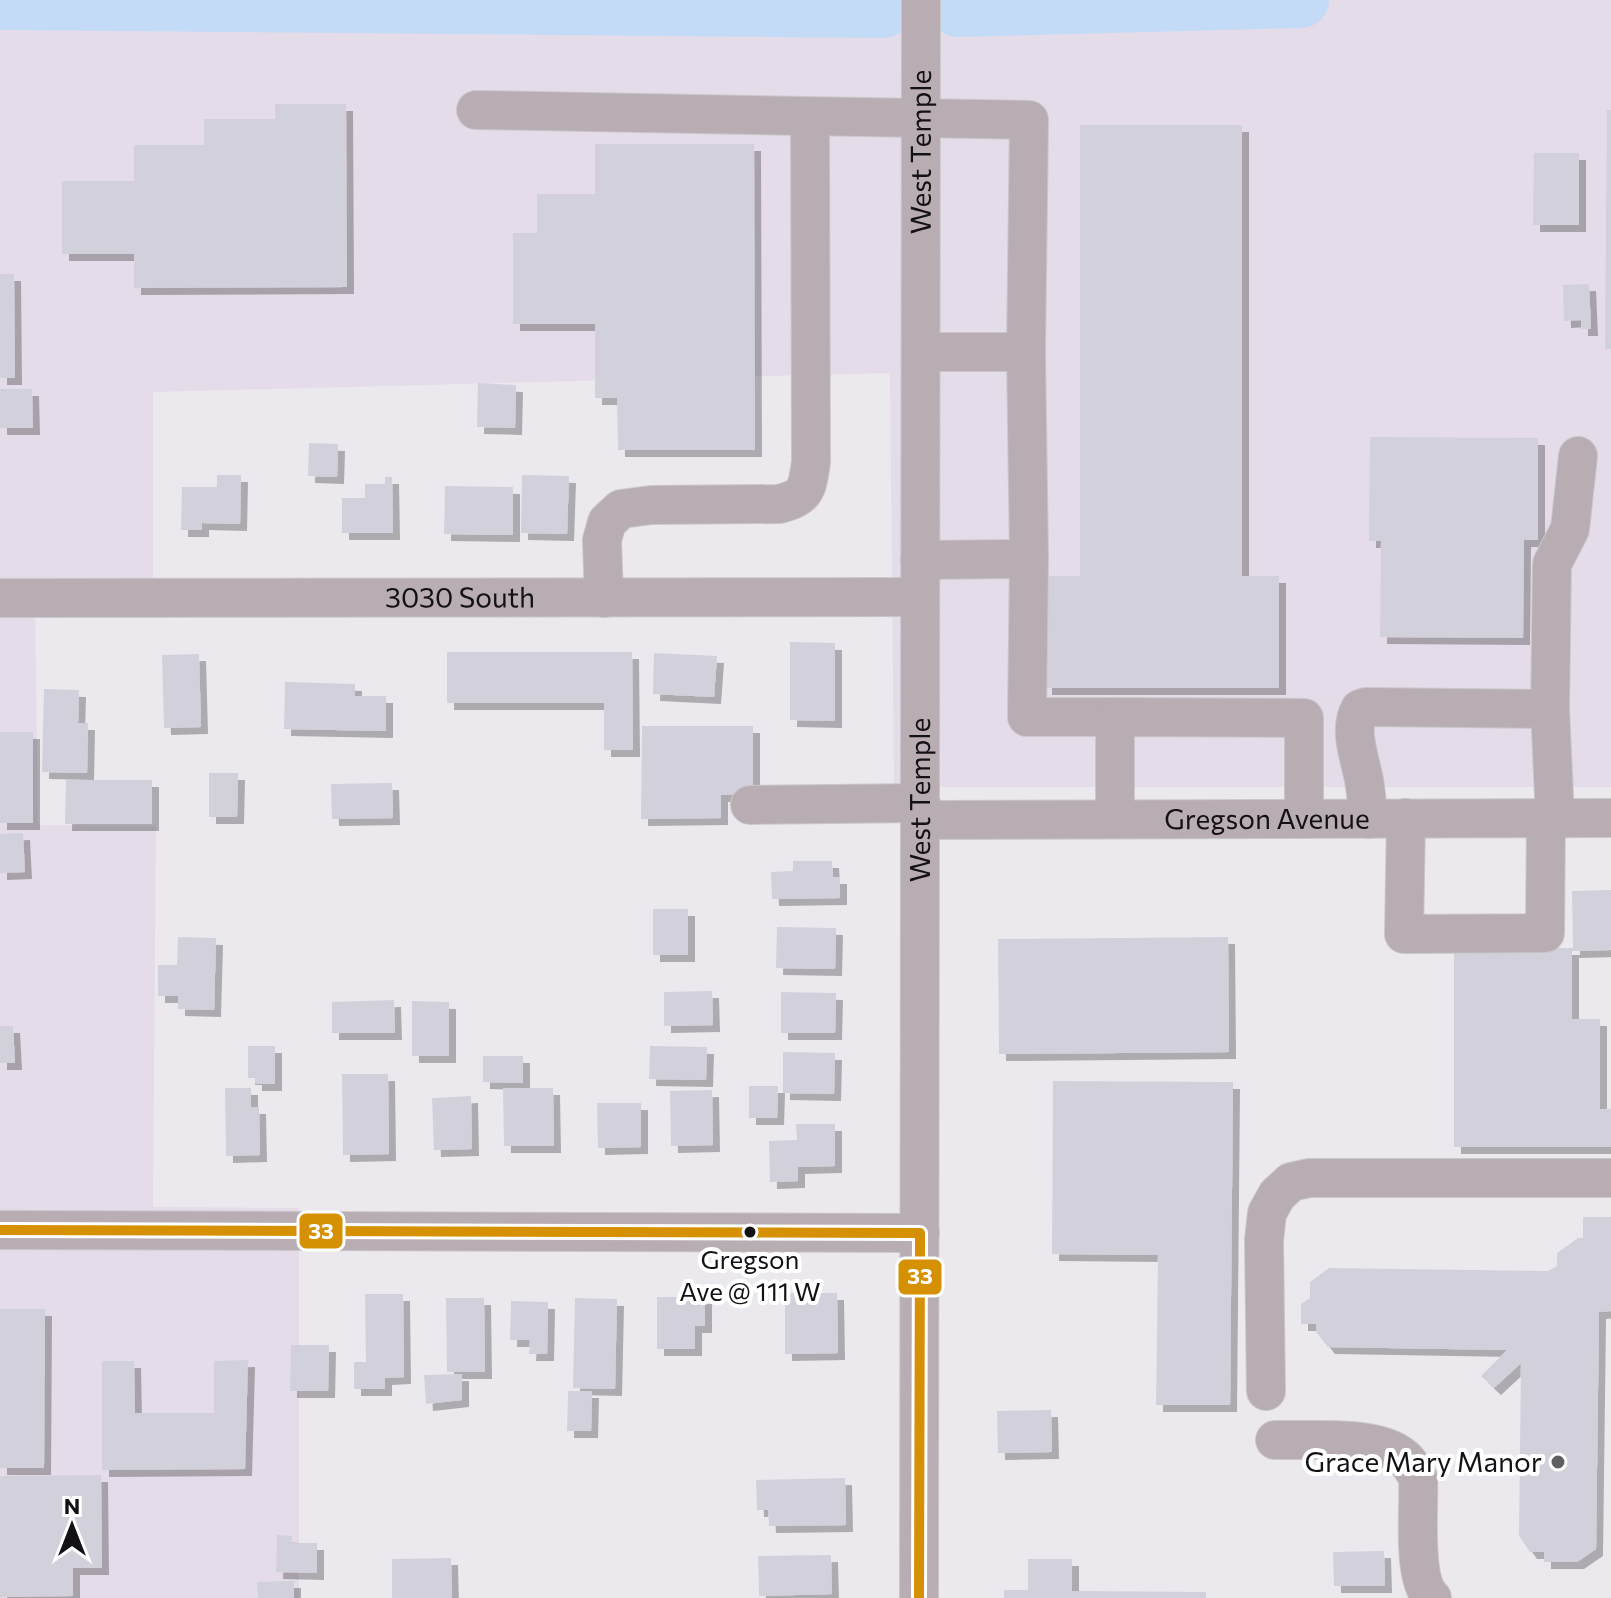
<svg xmlns="http://www.w3.org/2000/svg" width="1611" height="1598" viewBox="0 0 1611 1598" font-family="Commissioner,sans-serif">
<defs>
<filter id="shadow"><feDropShadow dx="7" dy="7" stdDeviation="0" flood-color="#0004"/></filter>
</defs>
<rect width="100%" height="100%" fill="#ece9ee"/>
<path fill="#e4dce8" d="M 0,0 L 1611,0 L 1611,787 L 894,787 L 890,373 L 153,392 L 153,603 L 35,605 L 38,825 L 156,826 L 153,1207 L 299,1208 L 299,1598 L 0,1598 Z"/>
<g fill="none" stroke-linecap="round" stroke-linejoin="round">
<g stroke="#c4dbf7" stroke-width="56">
<path d="M 0,2 L 884,10"/>
<path d="M 958,9 L 1301,0"/>
</g>
</g>
<g fill="#d2d1db" filter="url(#shadow)">
<path d="M 275,104 L 346,104 L 347,287 L 134,288 L 134,254 L 62,254 L 62,181 L 134,181 L 134,145 L 204,145 L 204,119 L 275,119 Z"/>
<path d="M 1607,110 L 1611,110 L 1611,349 L 1605,349 Z"/>
<path d="M 1080,125 L 1242,125 L 1242,576 L 1279,576 L 1279,688 L 1045,688 L 1045,576 L 1080,576 Z"/>
<path d="M 595,144 L 754,144 L 755,450 L 618,450 L 617,398 L 595,398 L 595,324 L 513,324 L 513,233 L 537,233 L 537,194 L 595,194 Z"/>
<path d="M 1534,153 L 1579,153 L 1579,225 L 1533,225 Z"/>
<path d="M 0,274 L 14,274 L 15,378 L 0,378 Z"/>
<path d="M 1589,284 L 1591,329 L 1581,329 L 1581,320 L 1564,321 L 1563,285 Z"/>
<path d="M 478,383 L 516,385 L 515,428 L 477,427 Z"/>
<path d="M 0,389 L 32,389 L 33,428 L 0,428 Z"/>
<path d="M 1370,437 L 1538,438 L 1538,540 L 1524,540 L 1523,638 L 1380,637 L 1381,541 L 1369,541 Z"/>
<path d="M 309,443 L 338,444 L 337,477 L 308,476 Z"/>
<path d="M 217,475 L 241,475 L 240,524 L 202,523 L 202,530 L 181,530 L 182,487 L 217,487 Z"/>
<path d="M 522,475 L 569,476 L 567,534 L 521,533 Z"/>
<path d="M 385,477 L 392,477 L 393,533 L 342,533 L 342,498 L 365,498 L 365,484 L 385,484 Z"/>
<path d="M 445,486 L 513,487 L 513,535 L 444,534 Z"/>
<path d="M 790,642 L 835,643 L 835,721 L 790,720 Z"/>
<path d="M 447,652 L 632,652 L 633,750 L 604,750 L 604,703 L 447,703 Z"/>
<path d="M 654,653 L 717,656 L 714,697 L 653,694 Z"/>
<path d="M 199,654 L 201,727 L 164,728 L 162,655 Z"/>
<path d="M 285,682 L 355,684 L 355,696 L 386,696 L 386,731 L 284,729 Z"/>
<path d="M 44,689 L 79,690 L 78,723 L 88,723 L 87,773 L 42,772 Z"/>
<path d="M 642,726 L 753,726 L 753,795 L 721,795 L 721,818 L 641,819 Z"/>
<rect x="0" y="732" width="33" height="91"/>
<path d="M 209,773 L 238,773 L 237,817 L 209,817 Z"/>
<path d="M 66,780 L 152,780 L 152,824 L 65,824 Z"/>
<path d="M 392,783 L 393,818 L 332,819 L 331,784 Z"/>
<path d="M 23,833 L 25,872 L 0,873 L 0,834 Z"/>
<path d="M 793,861 L 832,861 L 833,877 L 840,877 L 840,898 L 772,899 L 771,872 L 793,871 Z"/>
<path d="M 1611,890 L 1611,950 L 1572,951 L 1572,1019 L 1600,1019 L 1600,1109 L 1611,1109 L 1611,1147 L 1454,1147 L 1454,948 L 1573,948 L 1572,891 Z"/>
<rect x="653" y="909" width="35" height="46"/>
<path d="M 777,927 L 836,928 L 835,969 L 776,968 Z"/>
<path d="M 178,937 L 216,938 L 214,1010 L 178,1009 L 178,996 L 158,996 L 158,965 L 177,965 Z"/>
<path d="M 1228,937 L 1229,1052 L 999,1054 L 998,939 Z"/>
<path d="M 712,991 L 713,1025 L 664,1026 L 664,992 Z"/>
<path d="M 781,992 L 836,993 L 835,1033 L 781,1033 Z"/>
<path d="M 394,1000 L 395,1033 L 332,1033 L 332,1002 Z"/>
<path d="M 412,1001 L 449,1002 L 449,1056 L 412,1056 Z"/>
<path d="M 0,1026 L 13,1026 L 15,1063 L 0,1063 Z"/>
<path d="M 248,1046 L 275,1046 L 275,1084 L 255,1084 L 255,1078 L 248,1078 Z"/>
<path d="M 650,1046 L 707,1047 L 706,1080 L 649,1079 Z"/>
<path d="M 783,1052 L 835,1053 L 834,1094 L 783,1093 Z"/>
<path d="M 483,1056 L 523,1056 L 523,1083 L 483,1082 Z"/>
<path d="M 342,1074 L 388,1074 L 389,1154 L 343,1155 Z"/>
<path d="M 1053,1081 L 1233,1082 L 1230,1405 L 1156,1405 L 1158,1255 L 1052,1254 Z"/>
<path d="M 749,1086 L 778,1086 L 777,1118 L 749,1118 Z"/>
<path d="M 225,1088 L 251,1088 L 251,1107 L 259,1107 L 260,1155 L 226,1156 Z"/>
<path d="M 503,1088 L 553,1088 L 554,1146 L 504,1146 Z"/>
<path d="M 712,1090 L 713,1145 L 671,1146 L 670,1091 Z"/>
<path d="M 471,1096 L 472,1149 L 434,1150 L 432,1098 Z"/>
<path d="M 597,1103 L 641,1103 L 641,1147 L 598,1148 Z"/>
<path d="M 796,1124 L 835,1124 L 835,1166 L 798,1167 L 798,1181 L 770,1182 L 769,1141 L 797,1140 Z"/>
<path d="M 1583,1217 L 1611,1217 L 1611,1311 L 1599,1312 L 1596,1549 L 1577,1562 L 1544,1562 L 1544,1552 L 1530,1552 L 1519,1536 L 1521,1363 L 1494,1388 L 1481,1376 L 1507,1350 L 1328,1347 L 1316,1332 L 1316,1324 L 1301,1324 L 1301,1304 L 1310,1298 L 1310,1282 L 1329,1268 L 1548,1271 L 1557,1266 L 1557,1253 L 1578,1238 L 1583,1238 Z"/>
<path d="M 785,1293 L 837,1293 L 838,1353 L 785,1354 Z"/>
<path d="M 365,1294 L 403,1294 L 404,1377 L 385,1378 L 385,1389 L 354,1389 L 354,1362 L 366,1362 Z"/>
<path d="M 657,1297 L 705,1297 L 705,1326 L 695,1326 L 695,1349 L 657,1349 Z"/>
<path d="M 446,1298 L 484,1298 L 485,1372 L 447,1372 Z"/>
<path d="M 575,1298 L 617,1299 L 615,1389 L 573,1388 Z"/>
<path d="M 511,1301 L 548,1302 L 547,1354 L 529,1354 L 530,1340 L 510,1340 Z"/>
<path d="M 0,1309 L 45,1309 L 44,1468 L 0,1468 Z"/>
<path d="M 291,1345 L 329,1345 L 328,1391 L 290,1391 Z"/>
<path d="M 248,1360 L 245,1469 L 102,1470 L 102,1361 L 134,1361 L 135,1413 L 214,1413 L 214,1361 Z"/>
<path d="M 462,1374 L 462,1400 L 426,1404 L 424,1375 Z"/>
<path d="M 568,1391 L 592,1391 L 591,1431 L 567,1431 Z"/>
<path d="M 1051,1410 L 1052,1452 L 998,1453 L 997,1411 Z"/>
<path d="M 101,1475 L 102,1568 L 73,1568 L 73,1596 L 0,1597 L 0,1476 Z"/>
<path d="M 845,1478 L 846,1525 L 769,1526 L 768,1510 L 757,1510 L 756,1480 Z"/>
<path d="M 277,1535 L 292,1536 L 292,1543 L 317,1543 L 317,1573 L 276,1572 Z"/>
<path d="M 1384,1551 L 1385,1586 L 1334,1586 L 1333,1552 Z"/>
<path d="M 831,1555 L 832,1594 L 759,1596 L 758,1556 Z"/>
<path d="M 451,1558 L 452,1598 L 392,1598 L 392,1559 Z"/>
<path d="M 1028,1559 L 1072,1559 L 1072,1591 L 1206,1592 L 1206,1598 L 1004,1598 L 1004,1590 L 1028,1590 Z"/>
<path d="M 294,1581 L 294,1598 L 258,1598 L 257,1582 Z"/>
</g>
<g fill="none" stroke-linecap="round" stroke-linejoin="round">
<g stroke="#c9c7ca" stroke-width="40">
<g id="minor">
<path d="M 476,110 L 1029,120 L 1026,352"/>
<path d="M 921,352 L 1026,352 L 1029,559"/>
<path d="M 920,560 L 1029,559 L 1027,717 L 1115,717"/>
<path id="s1" d="M 0,598 L 920,597"/>
<path d="M 604,598 L 602,540 L 607,522 L 621,509 L 651,505 L 779,504 C 807,497 807,489 811,462 L 810,118"/>
<path d="M 1550,709 L 1552,564 L 1570,529 L 1578,456"/>
<path d="M 750,805 L 921,803"/>
<path d="M 1406,818 L 1404,934 L 1545,933 L 1546,818"/>
<path d="M 1115,819 L 1115,717 L 1304,718 L 1304,819"/>
<path d="M 1369,819 C 1367,806 1366,792 1364,780 C 1360,758 1348,730 1360,709 L 1366,707 L 1550,709 L 1555,818"/>
<path id="s2" d="M 921,820 L 1611,818"/>
<path d="M 0,1230 L 920,1233"/>
<path d="M 1266,1391 L 1264,1240 L 1267,1213 L 1277,1195 L 1291,1182 L 1309,1178 L 1611,1178"/>
<path d="M 1275,1440 C 1308,1441 1371,1435 1399,1454 C 1408,1459 1413,1469 1418,1478 C 1420,1507 1411,1579 1432,1598"/>
<path id="s3" d="M 919,1598 L 921,0"/>
</g>
</g>
<use href="#minor" stroke="#b7adb2" stroke-width="38"/>
<g stroke="#fff" stroke-width="16">
<path id="bus-1" d="M 0,1230 L 920,1233 L 919,1598"/>
</g>
<use href="#bus-1" stroke="#d59003" stroke-width="10"/>
</g>
<circle fill="#131115" stroke="#fff" stroke-width="3" cx="750" cy="1232" r="7"/>
<circle fill="#5f5d61" stroke="#fff" stroke-width="3" cx="1558" cy="1462" r="8"/>
<g text-anchor="middle" stroke-width="8" stroke-linejoin="round" paint-order="stroke">
<g font-size="26" fill="#131115" stroke="#fff">
<text x="750" y="1269">Gregson<tspan x="750" dy="32">Ave @ 111 W</tspan></text>
</g>
<g font-size="28" fill="#131115" stroke="#fff">
<text dy="10" stroke="none"><textPath href="#s3" startOffset="1446">West Temple</textPath></text>
<text dy="10" stroke="none"><textPath href="#s1" startOffset="460">3030 South</textPath></text>
<text dy="10" stroke="none"><textPath href="#s3" startOffset="798">West Temple</textPath></text>
<text dy="10" stroke="none"><textPath href="#s2" startOffset="346">Gregson Avenue</textPath></text>
</g>
<g font-size="28" fill="#131115" stroke="#fff" text-anchor="end">
<text x="1542" y="1472">Grace Mary Manor</text>
</g>
</g>
<g stroke="#fff" stroke-width="3">
<rect x="298" y="1212" width="46" height="38" rx="8" fill="#d59003"/>
<rect x="897" y="1258" width="46" height="38" rx="8" fill="#d59003"/>
</g>
<g font-size="22" text-anchor="middle" font-weight="bold" fill="#fff">
<text x="321" y="1239">33</text>
<text x="920" y="1284">33</text>
</g>
<g transform="translate(72 1526)" stroke="#ffffff" stroke-width="6" paint-order="stroke">
<path d="M0-6L14 30L0 20L-14 30Z" fill="#131115"/>
<text y="-12" font-size="22" font-weight="bold" text-anchor="middle" fill="#131115">N</text>
</g>
</svg>
